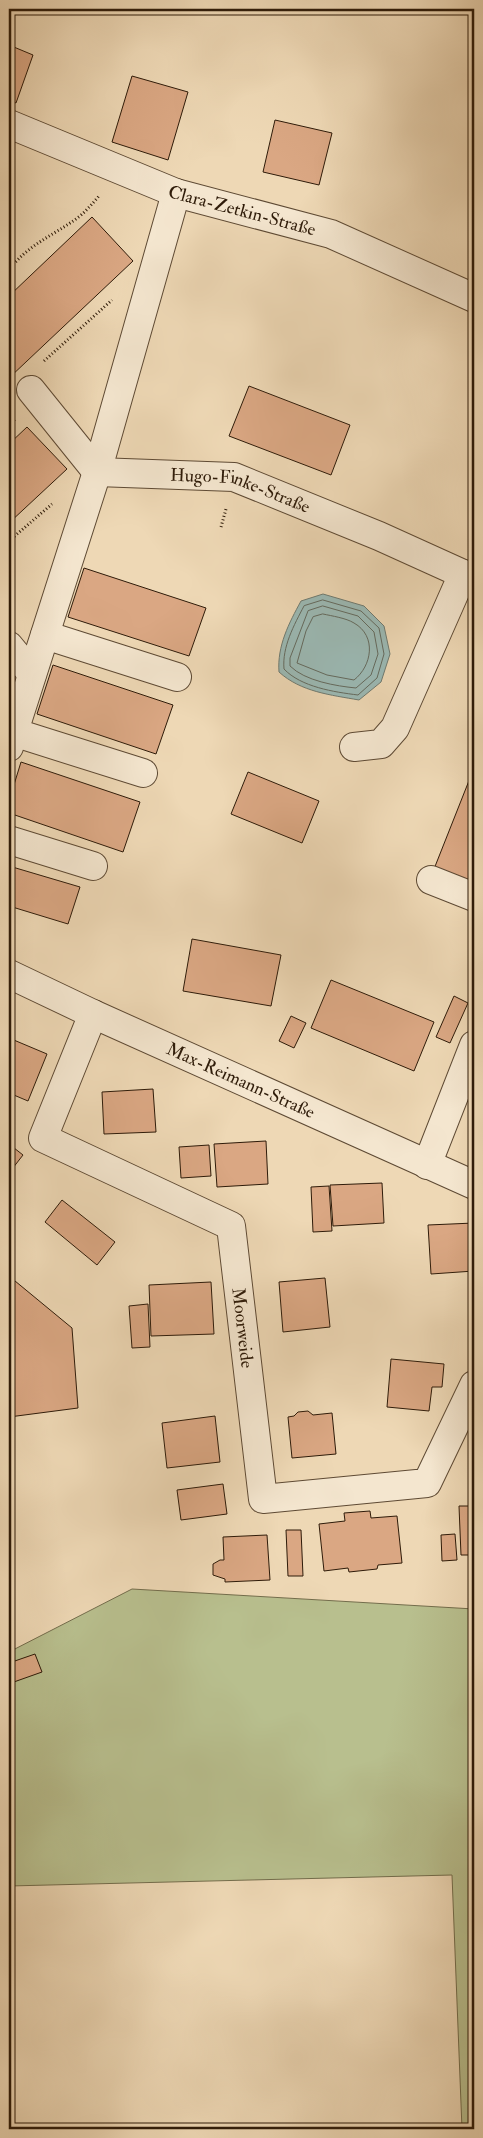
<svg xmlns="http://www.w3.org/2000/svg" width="483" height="2138" viewBox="0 0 483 2138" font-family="'IM FELL Double Pica',serif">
<rect width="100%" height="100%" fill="#eed8b5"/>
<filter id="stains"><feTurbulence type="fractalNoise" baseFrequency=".004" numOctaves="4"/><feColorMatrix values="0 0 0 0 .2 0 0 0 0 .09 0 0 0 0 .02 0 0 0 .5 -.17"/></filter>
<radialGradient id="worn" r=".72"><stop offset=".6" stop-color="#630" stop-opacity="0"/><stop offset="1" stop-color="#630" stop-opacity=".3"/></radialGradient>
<path fill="#b8bf8e" stroke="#736d4c" d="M 132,1589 L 474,1609 L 474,2129 L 462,2129 L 452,1875 L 9,1886 L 9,1652 Z"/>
<path fill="#9bb9b4" stroke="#6f7a70" d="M 323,594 L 364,606 L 384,626 L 390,654 L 381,682 L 359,700 C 331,695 301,692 279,672 C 277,646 289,623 301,601 Z"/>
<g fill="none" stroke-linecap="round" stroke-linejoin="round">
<g stroke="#646a5e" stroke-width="1">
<path d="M 323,600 L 361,611 L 379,628 L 384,654 L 377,678 L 358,695 C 334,692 301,687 284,669 C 282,647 294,625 304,606 Z"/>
<path d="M 323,606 L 358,616 L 374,632 L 378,654 L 371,675 L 356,688 C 336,686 305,681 290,666 L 290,658 L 308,611 Z"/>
<path d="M 323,614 C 332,616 346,618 354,623 C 377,636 372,666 354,680 L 327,675 L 297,663 L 306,631 L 313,617 Z"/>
</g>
</g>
<g fill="#daa783" stroke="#2e1b09">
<path d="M 9,45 L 33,55 L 16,103 L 9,100 Z"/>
<path d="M 132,76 L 188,92 L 168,160 L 112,142 Z"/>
<path d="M 275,120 L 332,133 L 319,185 L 263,172 Z"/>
<path d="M 92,217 L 133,261 L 9,378 L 9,296 Z"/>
<path d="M 249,386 L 350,425 L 331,475 L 229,436 Z"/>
<path d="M 27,427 L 67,469 L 9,523 L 9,444 Z"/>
<path d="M 84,568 L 206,608 L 189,656 L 68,617 Z"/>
<path d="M 53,665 L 173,705 L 156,754 L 37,714 Z"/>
<path d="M 21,762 L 140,802 L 123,852 L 9,813 L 9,801 Z"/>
<path d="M 474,768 L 474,885 L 434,869 Z"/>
<path d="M 248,772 L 319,801 L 302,843 L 231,814 Z"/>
<path d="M 9,866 L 80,887 L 68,924 L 9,906 Z"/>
<path d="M 192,939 L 281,955 L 271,1006 L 183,991 Z"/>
<path d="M 331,980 L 434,1022 L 414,1071 L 311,1028 Z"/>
<path d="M 454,996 L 468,1003 L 450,1043 L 436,1037 Z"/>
<path d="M 291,1016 L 306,1023 L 294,1048 L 279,1041 Z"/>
<path d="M 9,1038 L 47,1054 L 28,1101 L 9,1093 Z"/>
<path d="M 153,1089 L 156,1132 L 104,1134 L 102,1092 Z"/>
<path d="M 266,1141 L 268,1184 L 217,1187 L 214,1144 Z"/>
<path d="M 9,1144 L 23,1155 L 9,1173 Z"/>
<path d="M 209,1145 L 211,1176 L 181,1178 L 179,1147 Z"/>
<path d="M 382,1183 L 384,1223 L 333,1226 L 330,1185 Z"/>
<path d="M 329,1186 L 332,1231 L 313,1232 L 311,1187 Z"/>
<path d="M 62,1200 L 115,1242 L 97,1265 L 45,1222 Z"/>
<path d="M 474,1223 L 474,1271 L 431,1274 L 428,1225 Z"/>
<path d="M 9,1276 L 72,1328 L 78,1408 L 9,1417 Z"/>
<path d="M 325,1278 L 330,1327 L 283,1332 L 279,1282 Z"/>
<path d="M 211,1282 L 214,1334 L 151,1336 L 149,1285 Z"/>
<path d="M 148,1304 L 150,1347 L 132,1348 L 129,1306 Z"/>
<path d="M 391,1359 L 444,1364 L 442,1387 L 432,1387 L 429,1411 L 387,1407 Z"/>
<path d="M 308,1411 L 313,1415 L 332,1413 L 336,1454 L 292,1458 L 288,1417 L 294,1416 L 298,1412 Z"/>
<path d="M 215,1416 L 220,1462 L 167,1468 L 162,1423 Z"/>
<path d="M 223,1484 L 227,1514 L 181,1520 L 177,1490 Z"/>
<path d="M 459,1506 L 474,1506 L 474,1555 L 461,1555 Z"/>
<path d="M 370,1511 L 371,1518 L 397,1516 L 402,1563 L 378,1565 L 377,1569 L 349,1572 L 348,1568 L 324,1571 L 319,1524 L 345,1521 L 344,1513 Z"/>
<path d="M 286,1530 L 301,1530 L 303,1576 L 288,1576 Z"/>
<path d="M 455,1534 L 457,1560 L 442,1561 L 441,1535 Z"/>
<path d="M 267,1535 L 270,1580 L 225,1582 L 225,1579 L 213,1575 L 213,1564 L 220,1560 L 224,1560 L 223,1537 Z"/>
<path d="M 35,1654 L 42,1672 L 11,1683 L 9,1663 Z"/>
</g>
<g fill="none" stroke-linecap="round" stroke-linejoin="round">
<g stroke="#5e4a34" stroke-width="30">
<g id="minor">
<path id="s1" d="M 9,124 L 176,193 L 331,234 L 474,298"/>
<path id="s2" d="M 31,390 L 97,472 L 234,477 L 379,536 L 474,579"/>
<path d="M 45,635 L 177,677"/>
<path d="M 9,646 L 32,674"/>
<path d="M 13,732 L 143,773"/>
<path d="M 9,747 L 97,472 L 176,193"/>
<path d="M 354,747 L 381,744 L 395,728 L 463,574"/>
<path d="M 9,840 L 93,866"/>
<path d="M 431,880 L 474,897"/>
<path id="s3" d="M 9,974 L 93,1014 L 474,1185"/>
<path id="s4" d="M 93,1014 L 43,1138 L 231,1226 L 263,1499 L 427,1483 L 474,1385"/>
<path d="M 427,1165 L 474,1045"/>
</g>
</g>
<g stroke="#2e1b09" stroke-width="3" stroke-dasharray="1 2.5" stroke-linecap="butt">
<path d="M 9,270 C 28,244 55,235 80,216 C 87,210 93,203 99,196"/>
<path d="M 44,361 L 112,300"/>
<path d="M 9,425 L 15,419"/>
<path d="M 221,527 L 226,509"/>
<path d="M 9,541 L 52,504"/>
</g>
<use href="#minor" stroke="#f4e6cf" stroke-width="28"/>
</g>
<g text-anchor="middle" stroke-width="4" stroke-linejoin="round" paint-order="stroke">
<g font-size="18" fill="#2e1b09" stroke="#f4e6cf">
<text dy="6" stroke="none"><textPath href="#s1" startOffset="249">Clara-Zetkin-Straße</textPath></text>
<text dy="6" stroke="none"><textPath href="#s2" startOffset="251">Hugo-Finke-Straße</textPath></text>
<text dy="6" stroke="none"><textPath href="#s3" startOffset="255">Max-Reimann-Straße</textPath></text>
<text dy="6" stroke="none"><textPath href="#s4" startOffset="444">Moorweide</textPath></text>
</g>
</g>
<rect width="483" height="2138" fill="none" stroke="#eed8b5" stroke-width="30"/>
<rect x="10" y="10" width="463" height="2118" fill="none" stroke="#2e1b09" stroke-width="2.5"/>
<rect x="15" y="15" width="453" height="2108" fill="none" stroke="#2e1b09"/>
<rect width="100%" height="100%" filter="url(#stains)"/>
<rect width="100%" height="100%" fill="url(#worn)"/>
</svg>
